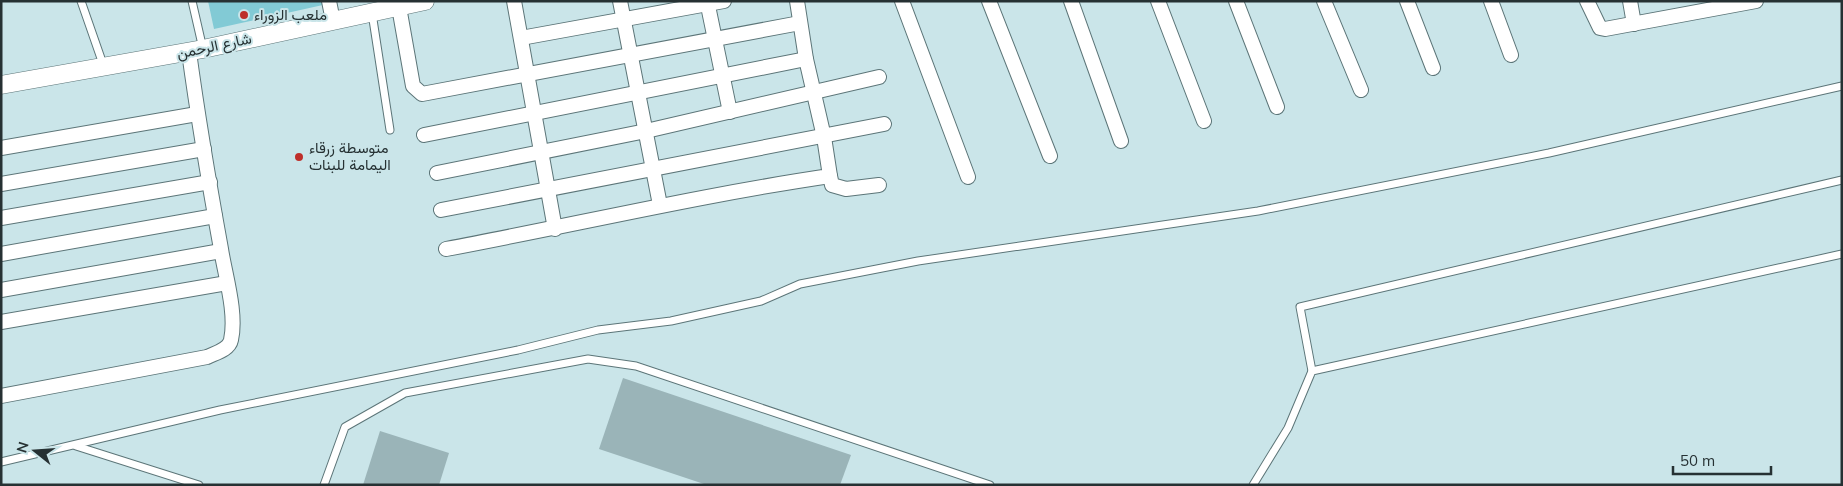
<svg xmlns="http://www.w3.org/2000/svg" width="1843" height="486" viewBox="0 0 1843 486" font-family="Mulish,Vazirmatn,sans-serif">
<rect width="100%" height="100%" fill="#cae5e9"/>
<path fill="#82cad5" d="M 208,1 L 341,1 L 214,29 Z"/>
<g fill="#9ab4b8">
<path d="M 623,378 L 851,455 L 840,485 L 707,485 L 599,449 Z"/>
<path d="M 380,431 L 449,453 L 439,485 L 363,485 Z"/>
</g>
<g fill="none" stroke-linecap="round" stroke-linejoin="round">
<g stroke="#5c7578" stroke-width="9">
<g id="service">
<path d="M 81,1 L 104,67"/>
<path d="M 192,1 L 203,49"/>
<path d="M 372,13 L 390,130"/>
<path d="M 1312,371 L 1300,307 L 1842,180"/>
<path d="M 76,446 L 199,485"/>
<path d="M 1,462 L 220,410 L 518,350 L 598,330 L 671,321 L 761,301 L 800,284 L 918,261 L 1258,211 L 1549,153 L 1842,86"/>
<path d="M 324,485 L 345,427 L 405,393 L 588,359 L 636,366 L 990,485"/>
<path d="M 1253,485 L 1288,428 L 1312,371 L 1842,254"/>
</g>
</g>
<g stroke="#5c7578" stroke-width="16">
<g id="minor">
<path d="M 329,1 L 333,21"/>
<path d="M 514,1 L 555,229"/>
<path d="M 620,1 L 660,205"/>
<path d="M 707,1 L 730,112"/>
<path d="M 902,1 L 968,177"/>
<path d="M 989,1 L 1050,156"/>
<path d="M 1071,1 L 1121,141"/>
<path d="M 1158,1 L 1204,121"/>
<path d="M 1236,1 L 1277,107"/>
<path d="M 1324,1 L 1361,90"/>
<path d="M 1407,1 L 1433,68"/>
<path d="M 1491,1 L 1511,55"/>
<path d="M 1587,1 L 1600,28 L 1605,29 L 1756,1"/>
<path d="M 1630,1 L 1634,24"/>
<path d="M 399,7 L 413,86 L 422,94 L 800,23"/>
<path d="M 521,38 L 724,1"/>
<path d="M 424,135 L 806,59"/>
<path d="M 1,148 L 197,114"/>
<path d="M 437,173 L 646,131 L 879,77"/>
<path d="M 830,176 L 832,185 L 846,189 L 879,185"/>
<path d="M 1,184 L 204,149"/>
<path d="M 441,210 L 884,124"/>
<path d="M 1,218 L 210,182"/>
<path d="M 446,249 C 574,225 701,195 830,176 L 824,137 L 806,59 L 797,1"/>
<path d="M 1,254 L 215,216"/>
<path d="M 1,290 L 221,251"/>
<path d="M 1,322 L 227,283"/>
<path d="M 1,396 L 207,357 C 215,353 229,350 231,340 C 237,313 225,275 221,249 C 209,183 198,118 189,52"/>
</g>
</g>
<g stroke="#5c7578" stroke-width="19">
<path id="tertiary" d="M 1,85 L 203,49 L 425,1"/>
</g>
<use href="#service" stroke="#fff" stroke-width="7"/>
<use href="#minor" stroke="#fff" stroke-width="14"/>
<use href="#tertiary" stroke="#fff" stroke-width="18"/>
</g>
<g fill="#be2f2a" stroke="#cae5e9" stroke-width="2">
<circle cx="244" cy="15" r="5"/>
<circle cx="299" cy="157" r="5"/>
</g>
<g text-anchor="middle" stroke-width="4" stroke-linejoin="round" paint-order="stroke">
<g font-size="15" fill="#263133" stroke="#cae5e9" text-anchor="start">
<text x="254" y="20">ملعب الزوراء</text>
<text x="309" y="153">متوسطة زرقاء<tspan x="309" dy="17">اليمامة للبنات</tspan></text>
</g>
<g font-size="15" fill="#263133" stroke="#cae5e9">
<text transform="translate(214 46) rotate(-12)" y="5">شارع الرحمن</text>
</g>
</g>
<rect width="1843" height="486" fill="none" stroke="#263133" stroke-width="5"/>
<g transform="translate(35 451) rotate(287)" stroke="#cae5e9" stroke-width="4" paint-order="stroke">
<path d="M0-4L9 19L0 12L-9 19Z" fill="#263133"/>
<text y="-8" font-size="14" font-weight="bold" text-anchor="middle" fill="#263133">N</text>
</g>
<path d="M1673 466v8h98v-8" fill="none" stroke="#263133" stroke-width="2.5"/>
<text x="1680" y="466" font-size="15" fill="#263133" stroke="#cae5e9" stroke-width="4" paint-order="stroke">50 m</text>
</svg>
